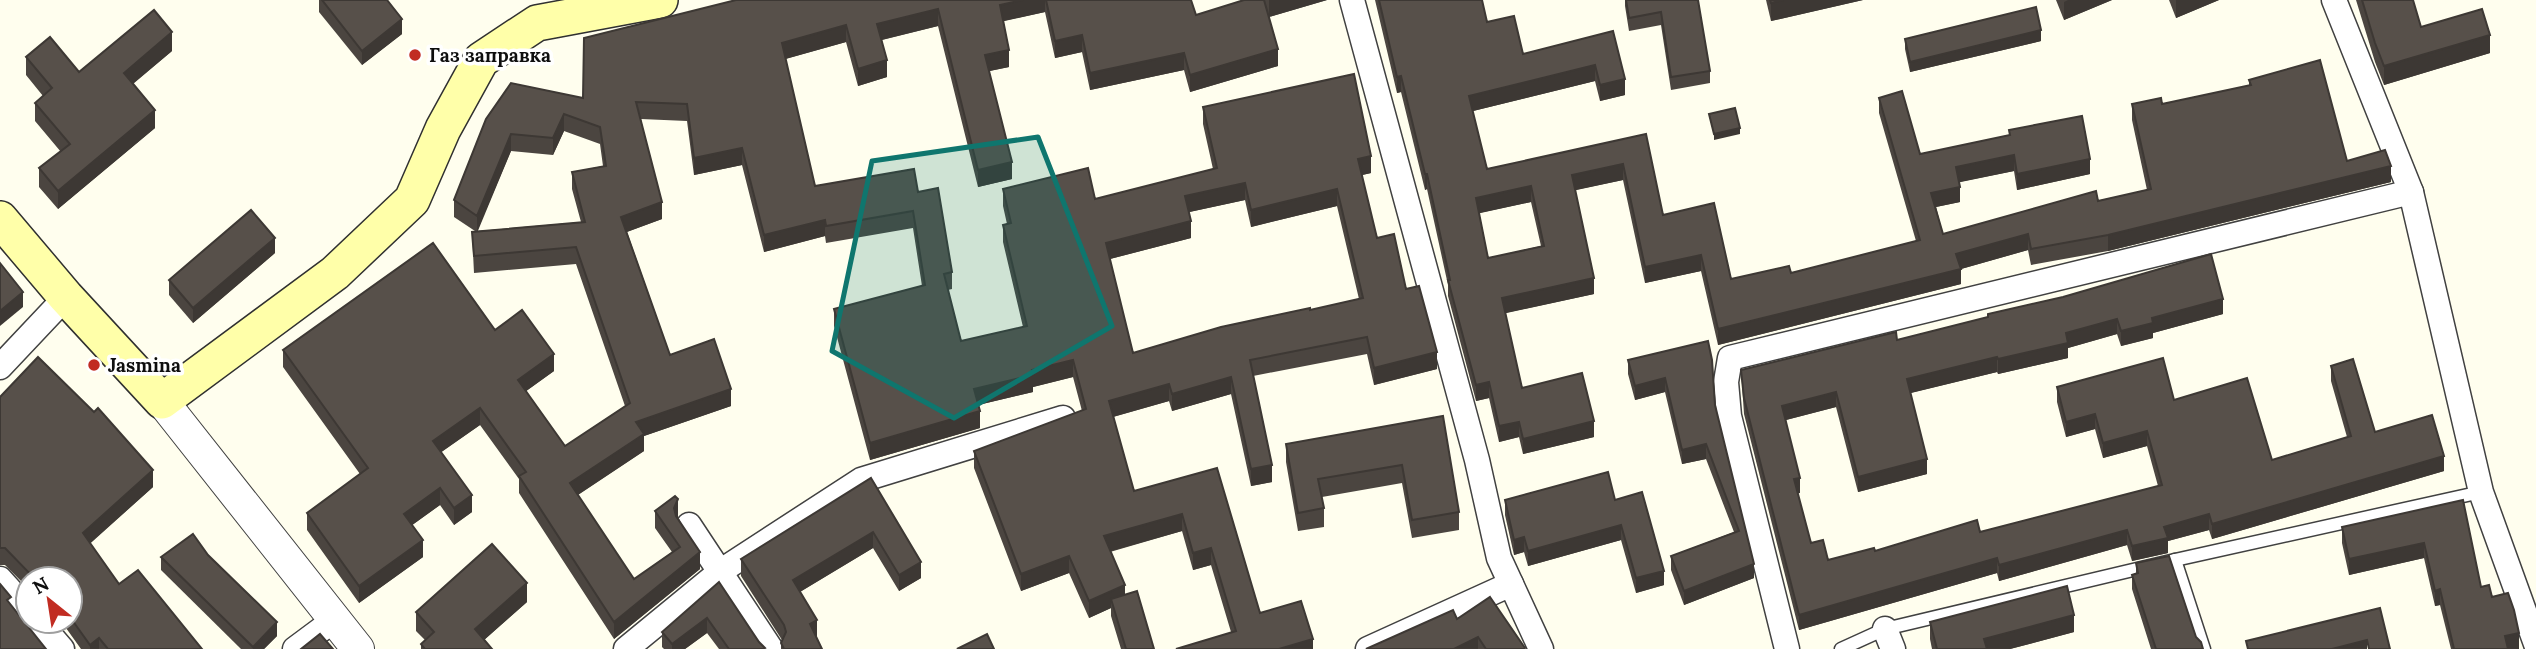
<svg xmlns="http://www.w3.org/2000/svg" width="2536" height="649" viewBox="0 0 2536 649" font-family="Lora,serif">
<rect width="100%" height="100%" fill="#fffeee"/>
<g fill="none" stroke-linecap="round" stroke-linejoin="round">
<g stroke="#414141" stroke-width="15">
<g id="service">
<path d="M 2175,560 L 2204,649"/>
<path d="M 1841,649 L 1885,629 L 2175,560 L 2481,492"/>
</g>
</g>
<g stroke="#414141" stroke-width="27">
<g id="minor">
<path d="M 1352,0 L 1477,460 L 1499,558 L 1541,649"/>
<path d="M 2334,0 L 2411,192 L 2481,492 L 2536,644"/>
<path d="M 0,367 L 66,297"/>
<path d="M 689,525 L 771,649"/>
<path d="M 0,579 L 28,610"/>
<path d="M 38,621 L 62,649"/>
<path d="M 1885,629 L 1893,649"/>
<path d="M 295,649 L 334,620"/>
<path d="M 626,649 L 721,571 L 861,480 L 1063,418"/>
<path d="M 1368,649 L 1511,584"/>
<path d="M 1787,649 L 1729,416 L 1726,382 L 1730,358 L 2411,192"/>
</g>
</g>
<g stroke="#414141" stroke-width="34">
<path id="tertiary" d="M 162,401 L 358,649"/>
</g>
<g stroke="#303030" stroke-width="38">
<path id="secondary" d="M 0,219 L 66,297 L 162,401 L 335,273 L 412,200 L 443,129 L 481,60 L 537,23 L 660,0"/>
</g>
<use href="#service" stroke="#fff" stroke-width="12"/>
<use href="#minor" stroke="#fff" stroke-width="24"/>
<use href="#tertiary" stroke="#fff" stroke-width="32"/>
<use href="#secondary" stroke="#ffffa9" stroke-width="35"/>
</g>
<g fill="#4b4540" fill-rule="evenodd">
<path d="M 319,0 L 387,0 L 402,34 L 362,65 L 319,12 Z"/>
<path d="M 736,0 L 1191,0 L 1196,15 L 1278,66 L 1190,92 L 1184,70 L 1090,90 L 1082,52 L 1055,58 L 1045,12 L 1003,21 L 1009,67 L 989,71 L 1012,179 L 978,187 L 938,26 L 882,40 L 887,77 L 858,86 L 846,42 L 785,59 L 815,186 L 918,192 L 952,272 L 952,289 L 948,290 L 961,341 L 1023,327 L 1003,242 L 1003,225 L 1007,224 L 1003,206 L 1003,189 L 1095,199 L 1213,169 L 1203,124 L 1203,107 L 1371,173 L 1362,175 L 1377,238 L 1406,289 L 1437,369 L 1374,385 L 1367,354 L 1253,376 L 1272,482 L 1251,486 L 1231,394 L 1172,411 L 1169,401 L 1113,417 L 1134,491 L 1217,468 L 1260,613 L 1313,649 L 1231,632 L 1211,565 L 1193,570 L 1182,531 L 1110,552 L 1125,595 L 1154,649 L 1121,649 L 1111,616 L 1111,608 L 1089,618 L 1069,573 L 1021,591 L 974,468 L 974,451 L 1082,411 L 1073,377 L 1033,387 L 1033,392 L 978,405 L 980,428 L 870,460 L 834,326 L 834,309 L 922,286 L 913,228 L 826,243 L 825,236 L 764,252 L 742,165 L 694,175 L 687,121 L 641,119 L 662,219 L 627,232 L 670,355 L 731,406 L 644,436 L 644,451 L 578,495 L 634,579 L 672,552 L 655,528 L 655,511 L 678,516 L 700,569 L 614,639 L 519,493 L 519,479 L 480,425 L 441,452 L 472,512 L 454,525 L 440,505 L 412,525 L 423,557 L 359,603 L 307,530 L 307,513 L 360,474 L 283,367 L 283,350 L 495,330 L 554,371 L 526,391 L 565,446 L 625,406 L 576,264 L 474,273 L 472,232 L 475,231 L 454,217 L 454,200 L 486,119 L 583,98 ZM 564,131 L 600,144 L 603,166 L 572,172 L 572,189 L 581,222 L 477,231 L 511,151 L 553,155 ZM 1245,200 L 1251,227 L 1337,206 L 1359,299 L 1133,353 L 1110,259 L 1191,238 L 1189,212 Z"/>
<path d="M 1264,0 L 1327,0 L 1269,17 Z"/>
<path d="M 1375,0 L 1482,0 L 1487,22 L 1523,54 L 1613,31 L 1625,95 L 1600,101 L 1595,81 L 1473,111 L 1487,169 L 1646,134 L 1663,215 L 1731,279 L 1791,273 L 1916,241 L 1879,113 L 1879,98 L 1920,154 L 2009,135 L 2009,130 L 2090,174 L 2017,190 L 2014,171 L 1959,182 L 1960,202 L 1936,207 L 1943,234 L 2147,190 L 2132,120 L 2132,104 L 2162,104 L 2249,86 L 2249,80 L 2347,161 L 2391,182 L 2108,251 L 2031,265 L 2028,250 L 1961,269 L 1961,284 L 1718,345 L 1701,271 L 1645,283 L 1623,180 L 1575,190 L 1594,294 L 1505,313 L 1522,388 L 1594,437 L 1523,454 L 1519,437 L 1499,442 L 1489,398 L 1476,401 L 1448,296 L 1448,285 L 1427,189 L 1425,190 L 1401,92 L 1397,93 ZM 1531,202 L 1541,246 L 1488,258 L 1479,213 Z"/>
<path d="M 1625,0 L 1698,0 L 1710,71 L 1710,83 L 1671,90 L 1661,25 L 1629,31 L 1625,6 Z"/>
<path d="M 1766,0 L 1863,0 L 1771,21 Z"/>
<path d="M 2056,0 L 2112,0 L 2064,20 Z"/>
<path d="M 2169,0 L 2219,0 L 2176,18 Z"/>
<path d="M 2356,0 L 2413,0 L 2421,27 L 2490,53 L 2384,85 L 2375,62 Z"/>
<path d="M 1905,39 L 2041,41 L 1910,72 L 1905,49 Z"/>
<path d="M 172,51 L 133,84 L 155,128 L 58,209 L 39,187 L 39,168 L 61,152 L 35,121 L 35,103 L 43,96 L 26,75 L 26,57 L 79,72 Z"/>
<path d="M 275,253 L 193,323 L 169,295 L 169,280 Z"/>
<path d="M 1988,314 L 2223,314 L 2153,333 L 2153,338 L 2121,346 L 2117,334 L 2068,348 L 2068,358 L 1998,374 L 1997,372 L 1910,393 L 1927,474 L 1858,492 L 1836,407 L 1786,420 L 1800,493 L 1798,493 L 1811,543 L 1828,560 L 1875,551 L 1980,532 L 2158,486 L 2147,446 L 2103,458 L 2095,429 L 2066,437 L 2057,402 L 2057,387 L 2174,400 L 2272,460 L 2347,437 L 2331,381 L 2331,366 L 2375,432 L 2444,471 L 2212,539 L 2209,530 L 2168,541 L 2168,553 L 2132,561 L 2127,545 L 1999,581 L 1997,573 L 1799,630 L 1744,414 L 1741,370 L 1897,340 L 1988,318 Z"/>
<path d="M 1628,360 L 1715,405 L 1754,578 L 1684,605 L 1671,570 L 1671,556 L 1734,532 L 1706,459 L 1682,464 L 1665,392 L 1635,400 L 1628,374 Z"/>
<path d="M 0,397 L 153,487 L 90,543 L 119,584 L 202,649 L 81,649 L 61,621 L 70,621 L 70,579 L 28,579 L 28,588 L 5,565 L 0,565 Z"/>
<path d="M 1443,416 L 1459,512 L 1459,530 L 1412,538 L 1402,483 L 1322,497 L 1324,508 L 1324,527 L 1298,531 L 1286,462 L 1286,444 Z"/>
<path d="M 871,478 L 921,578 L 899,591 L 873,548 L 800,592 L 816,637 L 822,649 L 781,649 L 781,643 L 782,640 L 741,576 L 741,559 Z"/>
<path d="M 1505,500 L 1615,500 L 1664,585 L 1636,593 L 1621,540 L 1528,566 L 1524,552 L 1514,555 L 1505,515 Z"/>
<path d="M 2463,500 L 2481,587 L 2492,597 L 2519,649 L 2451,649 L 2440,605 L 2435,606 L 2424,558 L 2349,575 L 2342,543 L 2342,527 Z"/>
<path d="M 208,555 L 277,636 L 264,649 L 241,649 L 161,570 L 161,557 Z"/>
<path d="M 2136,563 L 2196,637 L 2203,649 L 2151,649 L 2132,589 L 2132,575 L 2136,573 Z"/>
<path d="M 719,582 L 759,642 L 765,649 L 719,649 L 707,633 L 685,649 L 664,649 L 662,647 L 662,632 Z"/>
<path d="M 527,602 L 484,640 L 492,649 L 421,649 L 421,644 L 425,640 L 416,631 L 416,612 Z"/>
<path d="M 1457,619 L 1525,649 L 1366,649 Z"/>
<path d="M 1930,622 L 2074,632 L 2010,649 L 1932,649 L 1930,639 Z"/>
</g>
<g fill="#3d3834">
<path d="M 1023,0 L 1045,0 L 1045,12 L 1000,22 L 1000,5 Z"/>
<path d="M 1269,0 L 1327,0 L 1269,17 Z"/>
<path d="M 1783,0 L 1863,0 L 1771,21 L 1771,3 Z"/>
<path d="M 2068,0 L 2112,0 L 2064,20 L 2064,2 Z"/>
<path d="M 2176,0 L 2219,0 L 2176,18 Z"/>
<path d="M 938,9 L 938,26 L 877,41 L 877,24 Z"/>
<path d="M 402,19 L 402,34 L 362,65 L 362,51 Z"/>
<path d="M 846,25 L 846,42 L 782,60 L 782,43 Z"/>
<path d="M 2041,30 L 2041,41 L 1910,72 L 1910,62 Z"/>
<path d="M 172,32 L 172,51 L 124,91 L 124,73 Z"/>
<path d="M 1082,35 L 1082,52 L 1055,58 L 1055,41 Z"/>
<path d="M 2490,35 L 2490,53 L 2384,85 L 2384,66 Z"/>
<path d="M 1278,49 L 1278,66 L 1190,92 L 1190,75 Z"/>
<path d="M 1009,50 L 1009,67 L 985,72 L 985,55 Z"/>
<path d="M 1184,53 L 1184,70 L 1090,90 L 1090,73 Z"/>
<path d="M 887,60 L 887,77 L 858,86 L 858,69 Z"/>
<path d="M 1595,65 L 1595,81 L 1469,112 L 1469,96 Z"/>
<path d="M 1401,76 L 1401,92 L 1397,93 L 1397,77 Z"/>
<path d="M 1625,79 L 1625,95 L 1600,101 L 1600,85 Z"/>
<path d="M 155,110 L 155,128 L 58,209 L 58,191 Z"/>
<path d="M 564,114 L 564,131 L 553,155 L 553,138 Z"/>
<path d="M 1740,128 L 1740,134 L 1714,140 L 1714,134 Z"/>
<path d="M 511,134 L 511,151 L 477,233 L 477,216 Z"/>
<path d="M 742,148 L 742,165 L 694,175 L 694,158 Z"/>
<path d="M 2014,155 L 2014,171 L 1956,183 L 1956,167 Z"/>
<path d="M 1371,156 L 1371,173 L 1358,176 L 1358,159 Z"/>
<path d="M 2090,159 L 2090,174 L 2017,190 L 2017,174 Z"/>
<path d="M 1012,162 L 1012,179 L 978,187 L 978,170 Z"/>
<path d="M 1623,164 L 1623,180 L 1572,191 L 1572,175 Z"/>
<path d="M 2391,166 L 2391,182 L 2108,251 L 2108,235 Z"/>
<path d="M 1425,174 L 1427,174 L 1427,189 L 1425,190 Z"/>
<path d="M 1245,183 L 1245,200 L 1185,213 L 1185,196 Z"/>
<path d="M 1531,186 L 1531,202 L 1476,214 L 1476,198 Z"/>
<path d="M 1960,187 L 1960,202 L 1931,208 L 1931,193 Z"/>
<path d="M 1337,189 L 1337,206 L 1251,227 L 1251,210 Z"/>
<path d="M 662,202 L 662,219 L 621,234 L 621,217 Z"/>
<path d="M 825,220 L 825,236 L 764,252 L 764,235 Z"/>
<path d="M 1191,221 L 1191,238 L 1106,260 L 1106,243 Z"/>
<path d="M 2028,234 L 2028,250 L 1961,269 L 1961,284 L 1718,345 L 1718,329 L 1956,254 Z"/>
<path d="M 275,238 L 275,253 L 193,323 L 193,308 Z"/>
<path d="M 1701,255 L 1701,271 L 1645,283 L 1645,267 Z"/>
<path d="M 1594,278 L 1594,294 L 1502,314 L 1502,298 Z"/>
<path d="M 23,292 L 23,307 L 0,326 L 0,311 Z"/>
<path d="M 2223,299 L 2223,314 L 2153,333 L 2153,338 L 2121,346 L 2121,331 L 2152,318 Z"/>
<path d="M 2117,319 L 2117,334 L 2068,348 L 2068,358 L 1998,374 L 1998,359 L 2066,333 Z"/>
<path d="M 1437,352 L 1437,369 L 1374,385 L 1374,368 Z"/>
<path d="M 554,354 L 554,371 L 518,397 L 518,380 Z"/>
<path d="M 1997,357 L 1997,372 L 1907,394 L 1907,379 Z"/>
<path d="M 1073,360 L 1073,377 L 1033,387 L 1033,392 L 974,406 L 974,389 L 1032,370 Z"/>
<path d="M 1231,377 L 1231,394 L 1172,411 L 1172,394 Z"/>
<path d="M 1665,378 L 1665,392 L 1635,400 L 1635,386 Z"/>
<path d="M 1489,382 L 1489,398 L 1476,401 L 1476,385 Z"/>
<path d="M 1169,384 L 1169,401 L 1109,418 L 1109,401 Z"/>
<path d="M 731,389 L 731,406 L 644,436 L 644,451 L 570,500 L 570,483 L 636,422 Z"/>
<path d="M 1836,392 L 1836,407 L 1782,421 L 1782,406 Z"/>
<path d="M 480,408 L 480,425 L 433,458 L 433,441 Z"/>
<path d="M 980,411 L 980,428 L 870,460 L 870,443 Z"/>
<path d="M 2095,414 L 2095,429 L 2066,437 L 2066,422 Z"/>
<path d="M 1594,421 L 1594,437 L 1523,454 L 1523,439 Z"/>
<path d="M 1519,422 L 1519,437 L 1499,442 L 1499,426 Z"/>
<path d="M 2147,431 L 2147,446 L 2103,458 L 2103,443 Z"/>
<path d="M 1706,444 L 1706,459 L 1682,464 L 1682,450 Z"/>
<path d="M 2444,456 L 2444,471 L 2212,539 L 2212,524 Z"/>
<path d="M 1927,459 L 1927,474 L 1858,492 L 1858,477 Z"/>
<path d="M 1272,465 L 1272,482 L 1251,486 L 1251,469 Z"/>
<path d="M 153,470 L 153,487 L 83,550 L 83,533 Z"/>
<path d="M 1800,478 L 1800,493 L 1794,494 L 1794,479 Z"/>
<path d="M 440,488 L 440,505 L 404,531 L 404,514 Z"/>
<path d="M 472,495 L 472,512 L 454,525 L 454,508 Z"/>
<path d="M 678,499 L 678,516 L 674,525 L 674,508 Z"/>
<path d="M 1182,514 L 1182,531 L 1104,553 L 1104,536 Z"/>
<path d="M 2209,514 L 2209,530 L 2168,541 L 2168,553 L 2132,561 L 2132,546 L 2164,527 Z"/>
<path d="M 1621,525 L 1621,540 L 1528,566 L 1528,551 Z"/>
<path d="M 2127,530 L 2127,545 L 1999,581 L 1999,565 Z"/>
<path d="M 873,532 L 873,548 L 793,596 L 793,580 Z"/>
<path d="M 1524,537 L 1524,552 L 1514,555 L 1514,540 Z"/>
<path d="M 423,540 L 423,557 L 359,603 L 359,586 Z"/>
<path d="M 2424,543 L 2424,558 L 2349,575 L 2349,559 Z"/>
<path d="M 1211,548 L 1211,565 L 1193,570 L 1193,553 Z"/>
<path d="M 700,552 L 700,569 L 614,639 L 614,622 Z"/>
<path d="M 1069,556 L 1069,573 L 1021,591 L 1021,574 Z"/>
<path d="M 1997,558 L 1997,573 L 1799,630 L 1799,615 Z"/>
<path d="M 921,562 L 921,578 L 899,591 L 899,575 Z"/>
<path d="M 1754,564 L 1754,578 L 1684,605 L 1684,591 Z"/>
<path d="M 1664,571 L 1664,585 L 1636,593 L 1636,578 Z"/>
<path d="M 38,573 L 38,579 L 33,579 L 33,577 Z"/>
<path d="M 527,583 L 527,602 L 475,648 L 475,629 Z"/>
<path d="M 1125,585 L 1125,602 L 1111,599 L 1111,608 L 1089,618 L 1089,601 Z"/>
<path d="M 2440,589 L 2440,605 L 2435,606 L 2435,591 Z"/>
<path d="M 2074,615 L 2074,632 L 2010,649 L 1984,649 L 1984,639 Z"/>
<path d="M 707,618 L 707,633 L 685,649 L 672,649 L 672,644 Z"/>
<path d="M 817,620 L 817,636 L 810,640 L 810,624 Z"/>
<path d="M 277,622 L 277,636 L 264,649 L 253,649 L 253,647 Z"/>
<path d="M 2519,633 L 2519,649 L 2505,649 L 2505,636 Z"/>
<path d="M 1478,637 L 1478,649 L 1454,649 Z"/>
<path d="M 99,638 L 99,649 L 90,649 L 90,645 Z"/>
<path d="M 1313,639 L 1313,649 L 1279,649 Z"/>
<path d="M 2367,640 L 2367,649 L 2332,649 Z"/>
</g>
<g fill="#57504a" stroke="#3d3834" stroke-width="2" fill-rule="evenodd">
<path d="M 322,0 L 387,0 L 402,19 L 362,51 Z"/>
<path d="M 736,0 L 1023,0 L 1000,5 L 1009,50 L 985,55 L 1012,162 L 978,170 L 938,9 L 877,24 L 887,60 L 858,69 L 846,25 L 782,43 L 815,186 L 914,169 L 918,192 L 938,188 L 952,272 L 944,274 L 961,341 L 1027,326 L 1003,225 L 1011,223 L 1003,189 L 1088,168 L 1095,199 L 1217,168 L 1203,107 L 1354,74 L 1371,156 L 1358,159 L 1377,238 L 1394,234 L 1406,289 L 1419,286 L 1437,352 L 1374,368 L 1367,337 L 1250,360 L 1272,465 L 1251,469 L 1231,377 L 1172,394 L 1169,384 L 1109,401 L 1134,491 L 1217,468 L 1260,613 L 1301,601 L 1313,639 L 1279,649 L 1176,649 L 1236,631 L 1211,548 L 1193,553 L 1182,514 L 1104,536 L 1125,585 L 1089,601 L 1069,556 L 1021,574 L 974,451 L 1086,409 L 1073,360 L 1032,370 L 1033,375 L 974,389 L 980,411 L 870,443 L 834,309 L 925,285 L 913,211 L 826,226 L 825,220 L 764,235 L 742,148 L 694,158 L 687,104 L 636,102 L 662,202 L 621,217 L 670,355 L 714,339 L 731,389 L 636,422 L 644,434 L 570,483 L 634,579 L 680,547 L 655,511 L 675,496 L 678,499 L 674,508 L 676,516 L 700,552 L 614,622 L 519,476 L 526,472 L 480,408 L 433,441 L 472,495 L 454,508 L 440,488 L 404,514 L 423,540 L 359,586 L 307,513 L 368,468 L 283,350 L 433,243 L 495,330 L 522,310 L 554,354 L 518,380 L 565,446 L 630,403 L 576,247 L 474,256 L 472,232 L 585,222 L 572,172 L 606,166 L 600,127 L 564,114 L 553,138 L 511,134 L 477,216 L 454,200 L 486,119 L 511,83 L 583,98 L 584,38 ZM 1245,183 L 1251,210 L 1337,189 L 1363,298 L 1310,310 L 1310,308 L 1221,327 L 1133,353 L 1106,243 L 1191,221 L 1185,196 Z"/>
<path d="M 1046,0 L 1191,0 L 1196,15 L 1244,0 L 1264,0 L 1278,49 L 1190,75 L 1184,53 L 1090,73 L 1082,35 L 1055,41 Z"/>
<path d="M 1379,0 L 1482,0 L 1487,22 L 1514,16 L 1523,54 L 1613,31 L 1625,79 L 1600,85 L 1595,65 L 1469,96 L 1487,169 L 1646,134 L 1663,215 L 1714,203 L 1731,279 L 1789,266 L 1791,273 L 1920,240 L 1879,98 L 1902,91 L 1920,154 L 2010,135 L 2009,130 L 2082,116 L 2090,159 L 2017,174 L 2014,155 L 1956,167 L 1960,187 L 1931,193 L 1943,234 L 2096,191 L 2098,201 L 2151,189 L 2132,104 L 2161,98 L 2162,104 L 2251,85 L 2249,80 L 2320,60 L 2347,161 L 2385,150 L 2391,166 L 2108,235 L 2031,249 L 2028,234 L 1956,254 L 1961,269 L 1718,329 L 1701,255 L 1645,267 L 1623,164 L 1572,175 L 1594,278 L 1502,298 L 1522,388 L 1582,373 L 1594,421 L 1523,439 L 1519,422 L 1499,426 L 1489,382 L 1476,385 L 1448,280 L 1450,280 L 1427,174 L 1425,174 L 1401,76 L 1397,77 ZM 1531,186 L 1544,246 L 1488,258 L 1476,198 Z"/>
<path d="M 1626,0 L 1698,0 L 1710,71 L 1671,77 L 1661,12 L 1629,18 Z"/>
<path d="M 1770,0 L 1783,0 L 1771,3 Z"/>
<path d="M 2362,0 L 2413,0 L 2421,27 L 2482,9 L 2490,35 L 2384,66 L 2375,43 Z"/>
<path d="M 2036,7 L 2041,30 L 1910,62 L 1905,39 Z"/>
<path d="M 154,10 L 172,32 L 124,73 L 155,110 L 58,191 L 39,168 L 70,144 L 35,103 L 52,88 L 26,57 L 50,37 L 79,72 Z"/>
<path d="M 1735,108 L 1740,128 L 1714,134 L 1709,114 Z"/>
<path d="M 251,210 L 275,238 L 193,308 L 169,280 Z"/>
<path d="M 2211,254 L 2223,299 L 2152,318 L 2153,323 L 2121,331 L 2117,319 L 2066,333 L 2068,343 L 1998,359 L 1997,357 L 1907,379 L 1927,459 L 1858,477 L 1836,392 L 1782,406 L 1800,478 L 1794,479 L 1811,543 L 1823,540 L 1828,560 L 1874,548 L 1875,551 L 1977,520 L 1980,532 L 2162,485 L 2147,431 L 2103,443 L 2095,414 L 2066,422 L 2057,387 L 2163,358 L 2174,400 L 2247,378 L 2272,460 L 2351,436 L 2331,366 L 2353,359 L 2375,432 L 2432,415 L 2444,456 L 2212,524 L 2209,514 L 2164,527 L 2168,538 L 2132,546 L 2127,530 L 1999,565 L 1997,558 L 1799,615 L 1744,398 L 1741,370 L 1896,332 L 1897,340 L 1988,317 L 1988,314 L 2063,297 Z"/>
<path d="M 0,263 L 23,292 L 0,311 Z"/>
<path d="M 1708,341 L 1712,360 L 1715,405 L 1754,564 L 1684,591 L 1671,556 L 1739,531 L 1706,444 L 1682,450 L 1665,378 L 1635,386 L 1628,360 Z"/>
<path d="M 38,357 L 94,412 L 98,408 L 153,470 L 83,533 L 119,584 L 138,570 L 202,649 L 108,649 L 99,638 L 90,645 L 70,617 L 70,579 L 43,579 L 38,573 L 33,577 L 5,548 L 0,548 L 0,397 Z"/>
<path d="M 1443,416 L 1459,512 L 1412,520 L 1402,465 L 1318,479 L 1324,508 L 1298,513 L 1286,444 Z"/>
<path d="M 1608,472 L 1615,500 L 1642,492 L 1664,571 L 1636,578 L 1621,525 L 1528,551 L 1524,537 L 1514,540 L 1505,500 Z"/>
<path d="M 871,478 L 921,562 L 899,575 L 873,532 L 793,580 L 817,620 L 810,624 L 822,649 L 784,649 L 781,643 L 786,632 L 784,625 L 741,559 Z"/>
<path d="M 2463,500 L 2481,587 L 2489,585 L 2492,597 L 2508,593 L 2514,610 L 2519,633 L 2505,636 L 2508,649 L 2454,649 L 2440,589 L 2435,591 L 2424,543 L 2349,559 L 2342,527 Z"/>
<path d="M 193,534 L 208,555 L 277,622 L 253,647 L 161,557 Z"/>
<path d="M 492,544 L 527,583 L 475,629 L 492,649 L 425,649 L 421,644 L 434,632 L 416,612 Z"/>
<path d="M 2169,556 L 2196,637 L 2201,642 L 2203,649 L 2156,649 L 2132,575 L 2138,573 L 2136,563 Z"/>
<path d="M 719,582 L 759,642 L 765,648 L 763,649 L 729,649 L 707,618 L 672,644 L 662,632 Z"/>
<path d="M 0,584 L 11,597 L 7,600 L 46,649 L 0,649 Z"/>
<path d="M 2067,586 L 2074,615 L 1984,639 L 1987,649 L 1937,649 L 1930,622 Z"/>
<path d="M 1137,591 L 1154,649 L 1126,649 L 1111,599 Z"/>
<path d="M 1490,597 L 1525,648 L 1524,649 L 1486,649 L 1478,637 L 1454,649 L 1366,649 L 1453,610 L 1457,619 Z"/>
<path d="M 2380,608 L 2390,649 L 2369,649 L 2367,640 L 2332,649 L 2248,649 L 2246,641 Z"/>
<path d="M 320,634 L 333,649 L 301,649 Z"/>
<path d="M 987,634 L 994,649 L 957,649 Z"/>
</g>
<path fill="#0f766e" fill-opacity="0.2" stroke="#0f766e" stroke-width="5" stroke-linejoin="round" d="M 1038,137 L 1112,326 L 954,418 L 832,351 L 872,161 Z"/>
<g fill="#c12c22" stroke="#fff" stroke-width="2.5">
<circle cx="415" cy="55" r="7"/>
<circle cx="94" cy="365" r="7"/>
</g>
<g text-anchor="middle" stroke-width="7" stroke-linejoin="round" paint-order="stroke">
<g font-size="19" font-weight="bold" fill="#0e0e0e" stroke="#fff" text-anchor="start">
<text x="429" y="62">Газ заправка</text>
<text x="108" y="372">Jasmina</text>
</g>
</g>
<g transform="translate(49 600) rotate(330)"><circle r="33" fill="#ffffff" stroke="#9f9f9f" stroke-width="2"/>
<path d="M0-5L12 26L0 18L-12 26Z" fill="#c12c22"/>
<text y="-10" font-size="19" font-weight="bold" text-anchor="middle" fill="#0e0e0e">N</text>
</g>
</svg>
